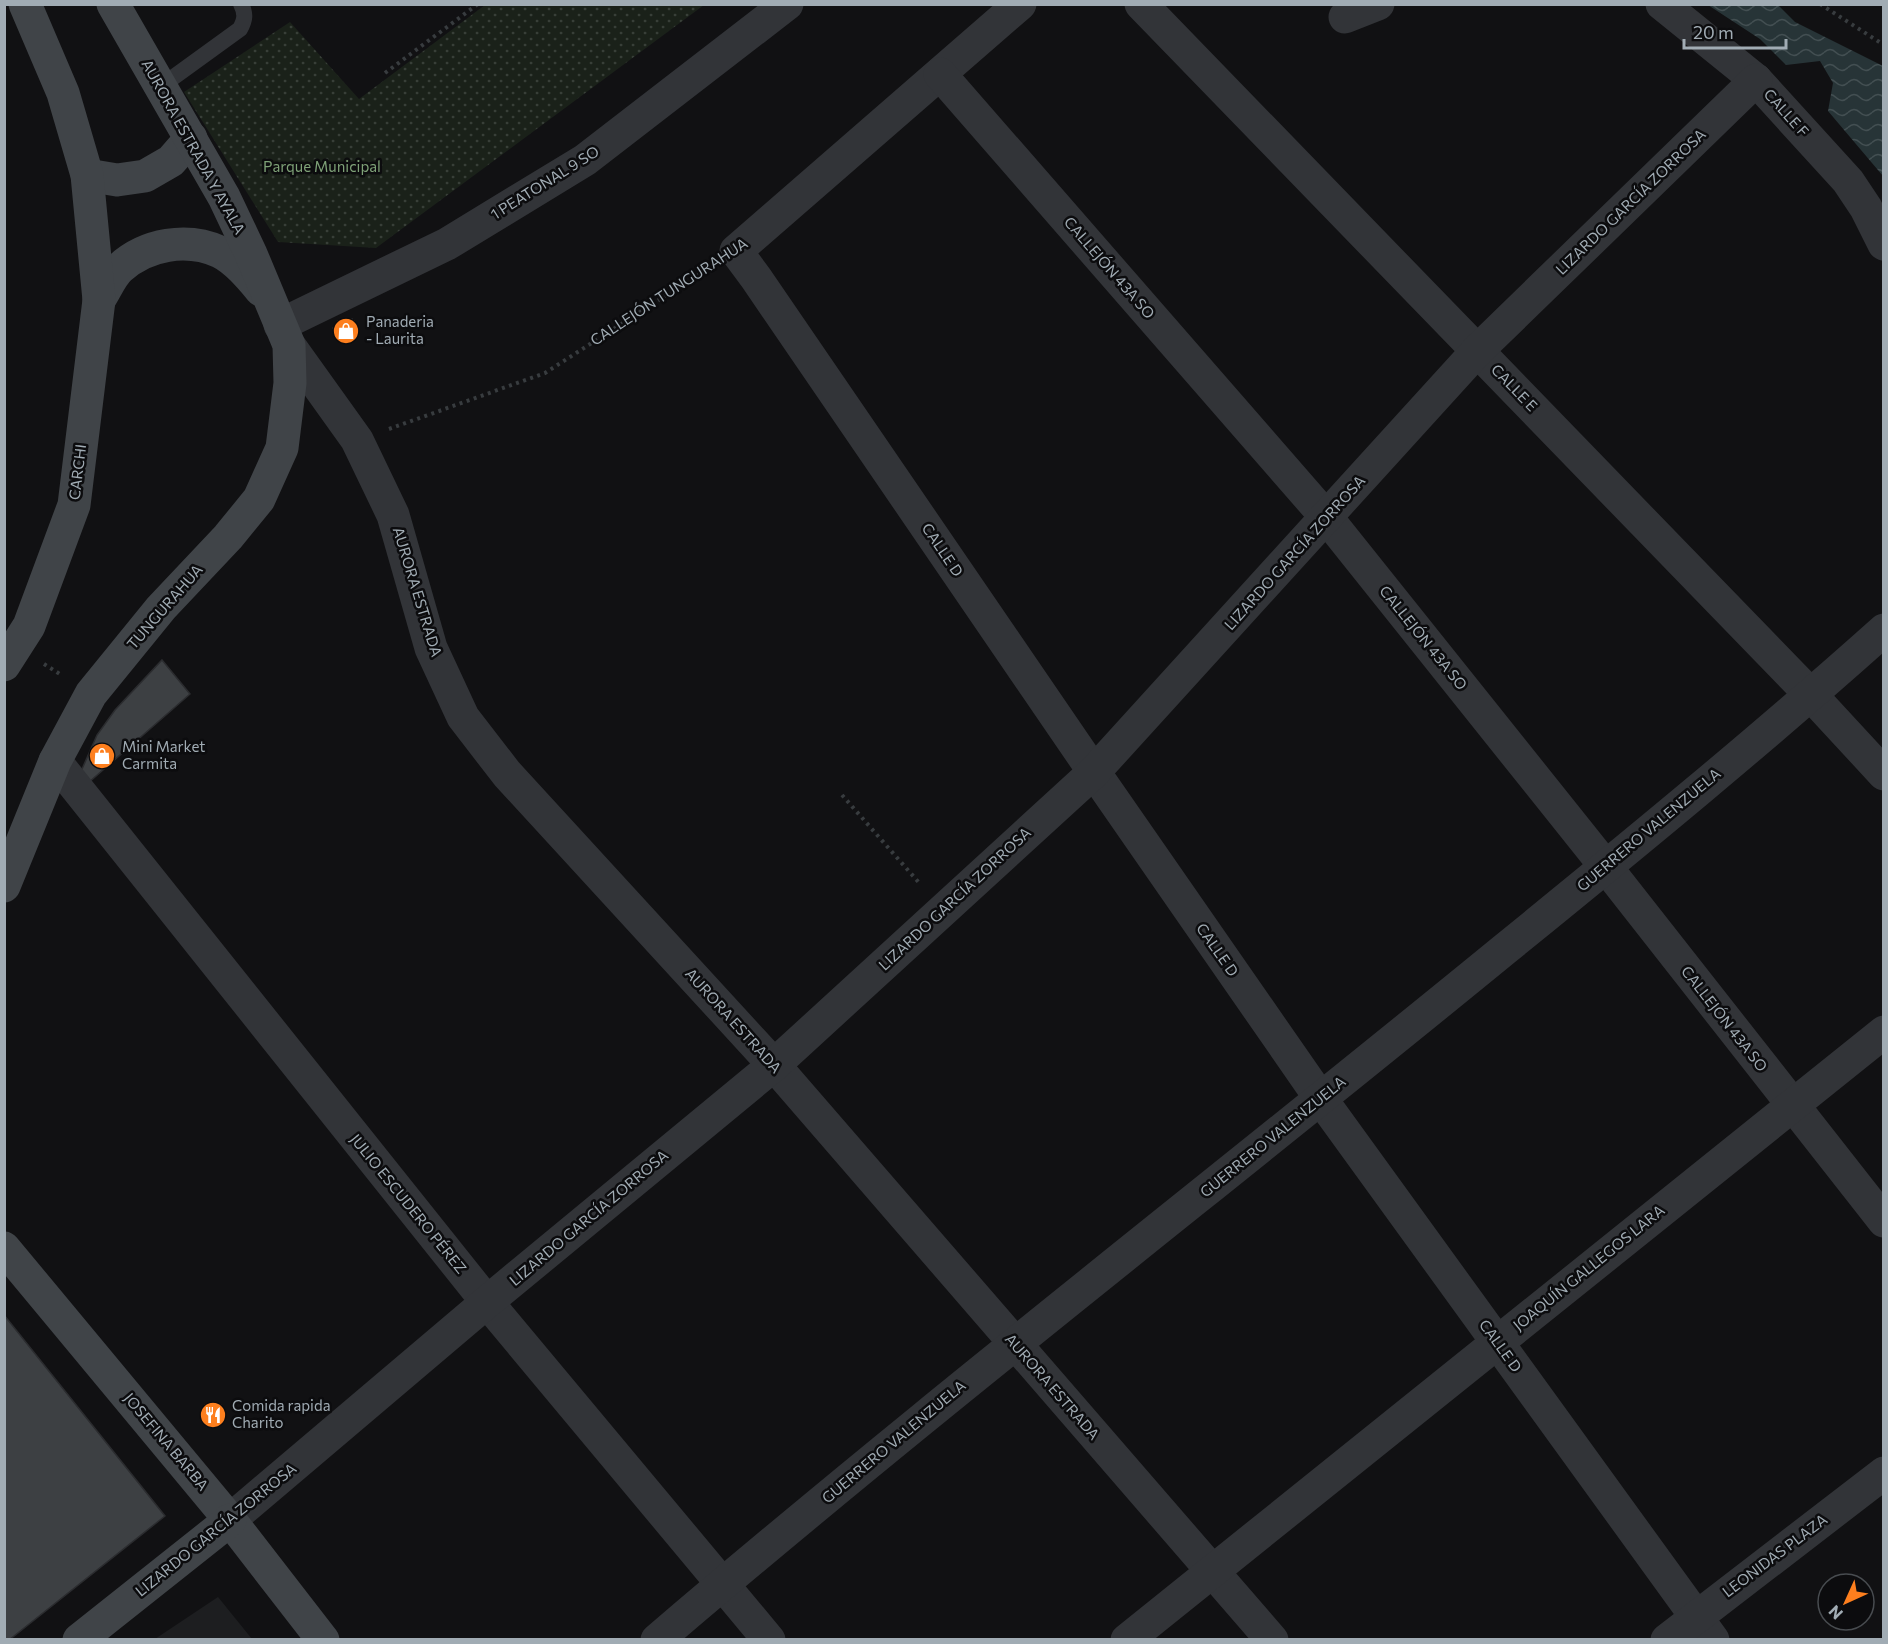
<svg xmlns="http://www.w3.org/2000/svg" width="1888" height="1644" viewBox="0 0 1888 1644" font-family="Commissioner,sans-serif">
<defs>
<pattern id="park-dots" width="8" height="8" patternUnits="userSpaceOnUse" patternTransform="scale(1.5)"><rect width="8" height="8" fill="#1a2119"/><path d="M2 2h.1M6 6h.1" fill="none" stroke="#383f38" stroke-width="1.8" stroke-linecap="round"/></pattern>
<pattern id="water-waves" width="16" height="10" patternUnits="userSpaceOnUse" patternTransform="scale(1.5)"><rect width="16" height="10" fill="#273437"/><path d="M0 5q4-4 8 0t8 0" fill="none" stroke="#434f52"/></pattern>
</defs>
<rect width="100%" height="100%" fill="#111113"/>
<path fill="#1d1e20" d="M 218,1597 L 252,1639 L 155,1639 Z"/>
<path fill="url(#park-dots)" d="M 485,5 L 704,5 L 376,248 L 278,242 L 184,92 L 290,22 L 359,99 Z"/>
<path fill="url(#water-waves)" d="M 1708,5 L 1778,5 L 1795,22 L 1883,66 L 1883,176 L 1828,111 L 1833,83 L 1820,61 L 1786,65 L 1760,39 Z"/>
<g fill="#3d4043" stroke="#2b2c2f" stroke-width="1.5">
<path d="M 352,319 L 358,334 L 341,341 L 333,328 Z"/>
<path d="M 162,660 L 190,694 L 80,790 L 75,785 L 97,735 L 115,710 Z"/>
<path d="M 4,1315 L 165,1516 L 9,1640 L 4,1640 Z"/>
</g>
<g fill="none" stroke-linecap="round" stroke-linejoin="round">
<g stroke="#383c3f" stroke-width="4" stroke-dasharray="3 4.5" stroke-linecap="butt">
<path d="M 1820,4 L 1884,45"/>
<path d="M 385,73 L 478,4"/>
<path d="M 389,429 L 545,373 L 707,269"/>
<path d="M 44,664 L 63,676"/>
<path d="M 842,795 L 921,885"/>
</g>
<path stroke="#323438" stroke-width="16" d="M 160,87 L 240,29 C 245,20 246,14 241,4"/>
<g stroke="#323438" stroke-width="33">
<path d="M 1020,4 L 736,251 L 756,278 L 1094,772 L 1321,1099 L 1713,1640"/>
<path d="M 1141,4 L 1811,695 L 1884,774"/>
<path d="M 1662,4 L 1756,80 L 1848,181 L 1866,208 L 1884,244"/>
<path d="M 1345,17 L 1378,4"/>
<path d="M 940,74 L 1327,518 L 1606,867 L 1884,1221"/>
<path d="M 280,325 L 447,244 L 585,160 L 787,4"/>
<path d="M 289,345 L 357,440 L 393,515 L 431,648 L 463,717 L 507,774 L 774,1065 L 1272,1640"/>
<path d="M 55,761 L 487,1302 L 769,1640"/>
<path d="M 230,1520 L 487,1302 L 774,1065 L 1094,772 L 1477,351 L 1756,80"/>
<path d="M 657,1640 C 934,1403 1223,1180 1505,949 C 1633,845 1761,740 1884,630"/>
<path d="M 1127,1640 L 1884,1032"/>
<path d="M 1667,1640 L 1884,1473"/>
</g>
<g stroke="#404448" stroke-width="33">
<path d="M 87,175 L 117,180 L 145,176 L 171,161 L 191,138"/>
<path d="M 99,300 C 106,290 111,276 120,268 C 146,244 187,237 220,252 C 236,260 250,277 261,290"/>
<path d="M 4,665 L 29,626 L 74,505 L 99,300 L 87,175 L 63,93 L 25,4"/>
<path d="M 4,886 L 55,761 L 91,694 L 161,608 L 228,537 L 259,499 L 282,448 L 290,383 L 289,345 L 251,254 L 224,197 L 113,4"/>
<path d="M 4,1248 L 230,1520 L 323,1640"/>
<path d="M 79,1640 L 230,1520"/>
</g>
</g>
<defs>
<g id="shop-disc" transform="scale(1.35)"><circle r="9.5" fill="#fd7f1e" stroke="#0c0c0e"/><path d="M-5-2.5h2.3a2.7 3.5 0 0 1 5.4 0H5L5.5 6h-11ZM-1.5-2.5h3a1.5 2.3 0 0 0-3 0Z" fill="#fff"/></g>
<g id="restaurant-disc" transform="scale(1.35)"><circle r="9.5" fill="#fd7f1e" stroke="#0c0c0e"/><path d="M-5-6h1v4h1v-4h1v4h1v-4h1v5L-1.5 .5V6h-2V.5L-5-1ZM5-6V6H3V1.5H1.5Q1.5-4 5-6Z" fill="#fff"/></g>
</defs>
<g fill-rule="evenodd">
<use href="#shop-disc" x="346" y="331"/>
<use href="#shop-disc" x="102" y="756"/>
<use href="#restaurant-disc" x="213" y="1415"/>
</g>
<g text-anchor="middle" stroke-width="5" stroke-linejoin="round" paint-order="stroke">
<g font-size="15" fill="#a1acb4" stroke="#0c0c0e">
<text transform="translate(1786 113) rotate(48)" y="5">CALLE F</text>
<text transform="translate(193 147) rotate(61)" y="5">AURORA ESTRADA Y AYALA</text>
<text transform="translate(545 183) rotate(-32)" y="5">1 PEATONAL 9 SO</text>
<text transform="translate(1631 202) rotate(-44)" y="5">LIZARDO GARCÍA ZORROSA</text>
<text transform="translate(1109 268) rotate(49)" y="5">CALLEJÓN 43A SO</text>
<text transform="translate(669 292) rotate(-33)" y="5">CALLEJÓN TUNGURAHUA</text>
<text transform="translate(1514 388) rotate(46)" y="5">CALLE E</text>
<text transform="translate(78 472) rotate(-83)" y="5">CARCHI</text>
<text transform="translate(942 550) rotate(56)" y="5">CALLE D</text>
<text transform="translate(1295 553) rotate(-48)" y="5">LIZARDO GARCÍA ZORROSA</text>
<text transform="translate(417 592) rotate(73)" y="5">AURORA ESTRADA</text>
<text transform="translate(165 607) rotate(-49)" y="5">TUNGURAHUA</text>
<text transform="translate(1423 638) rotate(51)" y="5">CALLEJÓN 43A SO</text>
<text transform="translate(1649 830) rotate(-40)" y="5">GUERRERO VALENZUELA</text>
<text transform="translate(955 899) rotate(-43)" y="5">LIZARDO GARCÍA ZORROSA</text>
<text transform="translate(1217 950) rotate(55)" y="5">CALLE D</text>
<text transform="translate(1724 1019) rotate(52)" y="5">CALLEJÓN 43A SO</text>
<text transform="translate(733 1021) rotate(48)" y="5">AURORA ESTRADA</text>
<text transform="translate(1273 1137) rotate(-39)" y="5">GUERRERO VALENZUELA</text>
<text transform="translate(408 1204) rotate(51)" y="5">JULIO ESCUDERO PÉREZ</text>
<text transform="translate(589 1218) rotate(-40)" y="5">LIZARDO GARCÍA ZORROSA</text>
<text transform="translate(1589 1268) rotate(-39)" y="5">JOAQUÍN GALLEGOS LARA</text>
<text transform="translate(1500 1346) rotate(54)" y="5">CALLE D</text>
<text transform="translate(1052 1387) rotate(49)" y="5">AURORA ESTRADA</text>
<text transform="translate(166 1442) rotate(50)" y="5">JOSEFINA BARBA</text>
<text transform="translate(894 1442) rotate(-40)" y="5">GUERRERO VALENZUELA</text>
<text transform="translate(216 1530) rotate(-39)" y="5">LIZARDO GARCÍA ZORROSA</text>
<text transform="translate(1775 1556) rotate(-37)" y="5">LEONIDAS PLAZA</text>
</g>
<g font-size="15" fill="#7ea177" stroke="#0c0c0e">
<text x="322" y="172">Parque Municipal</text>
</g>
<g font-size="15" fill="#a1acb4" stroke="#0c0c0e" text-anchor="start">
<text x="366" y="327">Panaderia<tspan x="366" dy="17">- Laurita</tspan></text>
<text x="122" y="752">Mini Market<tspan x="122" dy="17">Carmita</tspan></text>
<text x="232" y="1411">Comida rapida<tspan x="232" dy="17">Charito</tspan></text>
</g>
</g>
<rect width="1888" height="1644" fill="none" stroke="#a1acb4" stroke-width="12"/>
<g transform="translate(1846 1602) rotate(225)"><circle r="28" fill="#0c0c0e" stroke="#484c50" stroke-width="1.5"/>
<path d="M0-4.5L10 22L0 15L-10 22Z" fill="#fd7f1e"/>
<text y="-9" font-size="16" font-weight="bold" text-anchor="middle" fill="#a1acb4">N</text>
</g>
<path d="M1684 39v9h102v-9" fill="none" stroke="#a1acb4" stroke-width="3"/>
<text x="1693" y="39" font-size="18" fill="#a1acb4" stroke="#0c0c0e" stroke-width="4.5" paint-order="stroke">20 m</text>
</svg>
